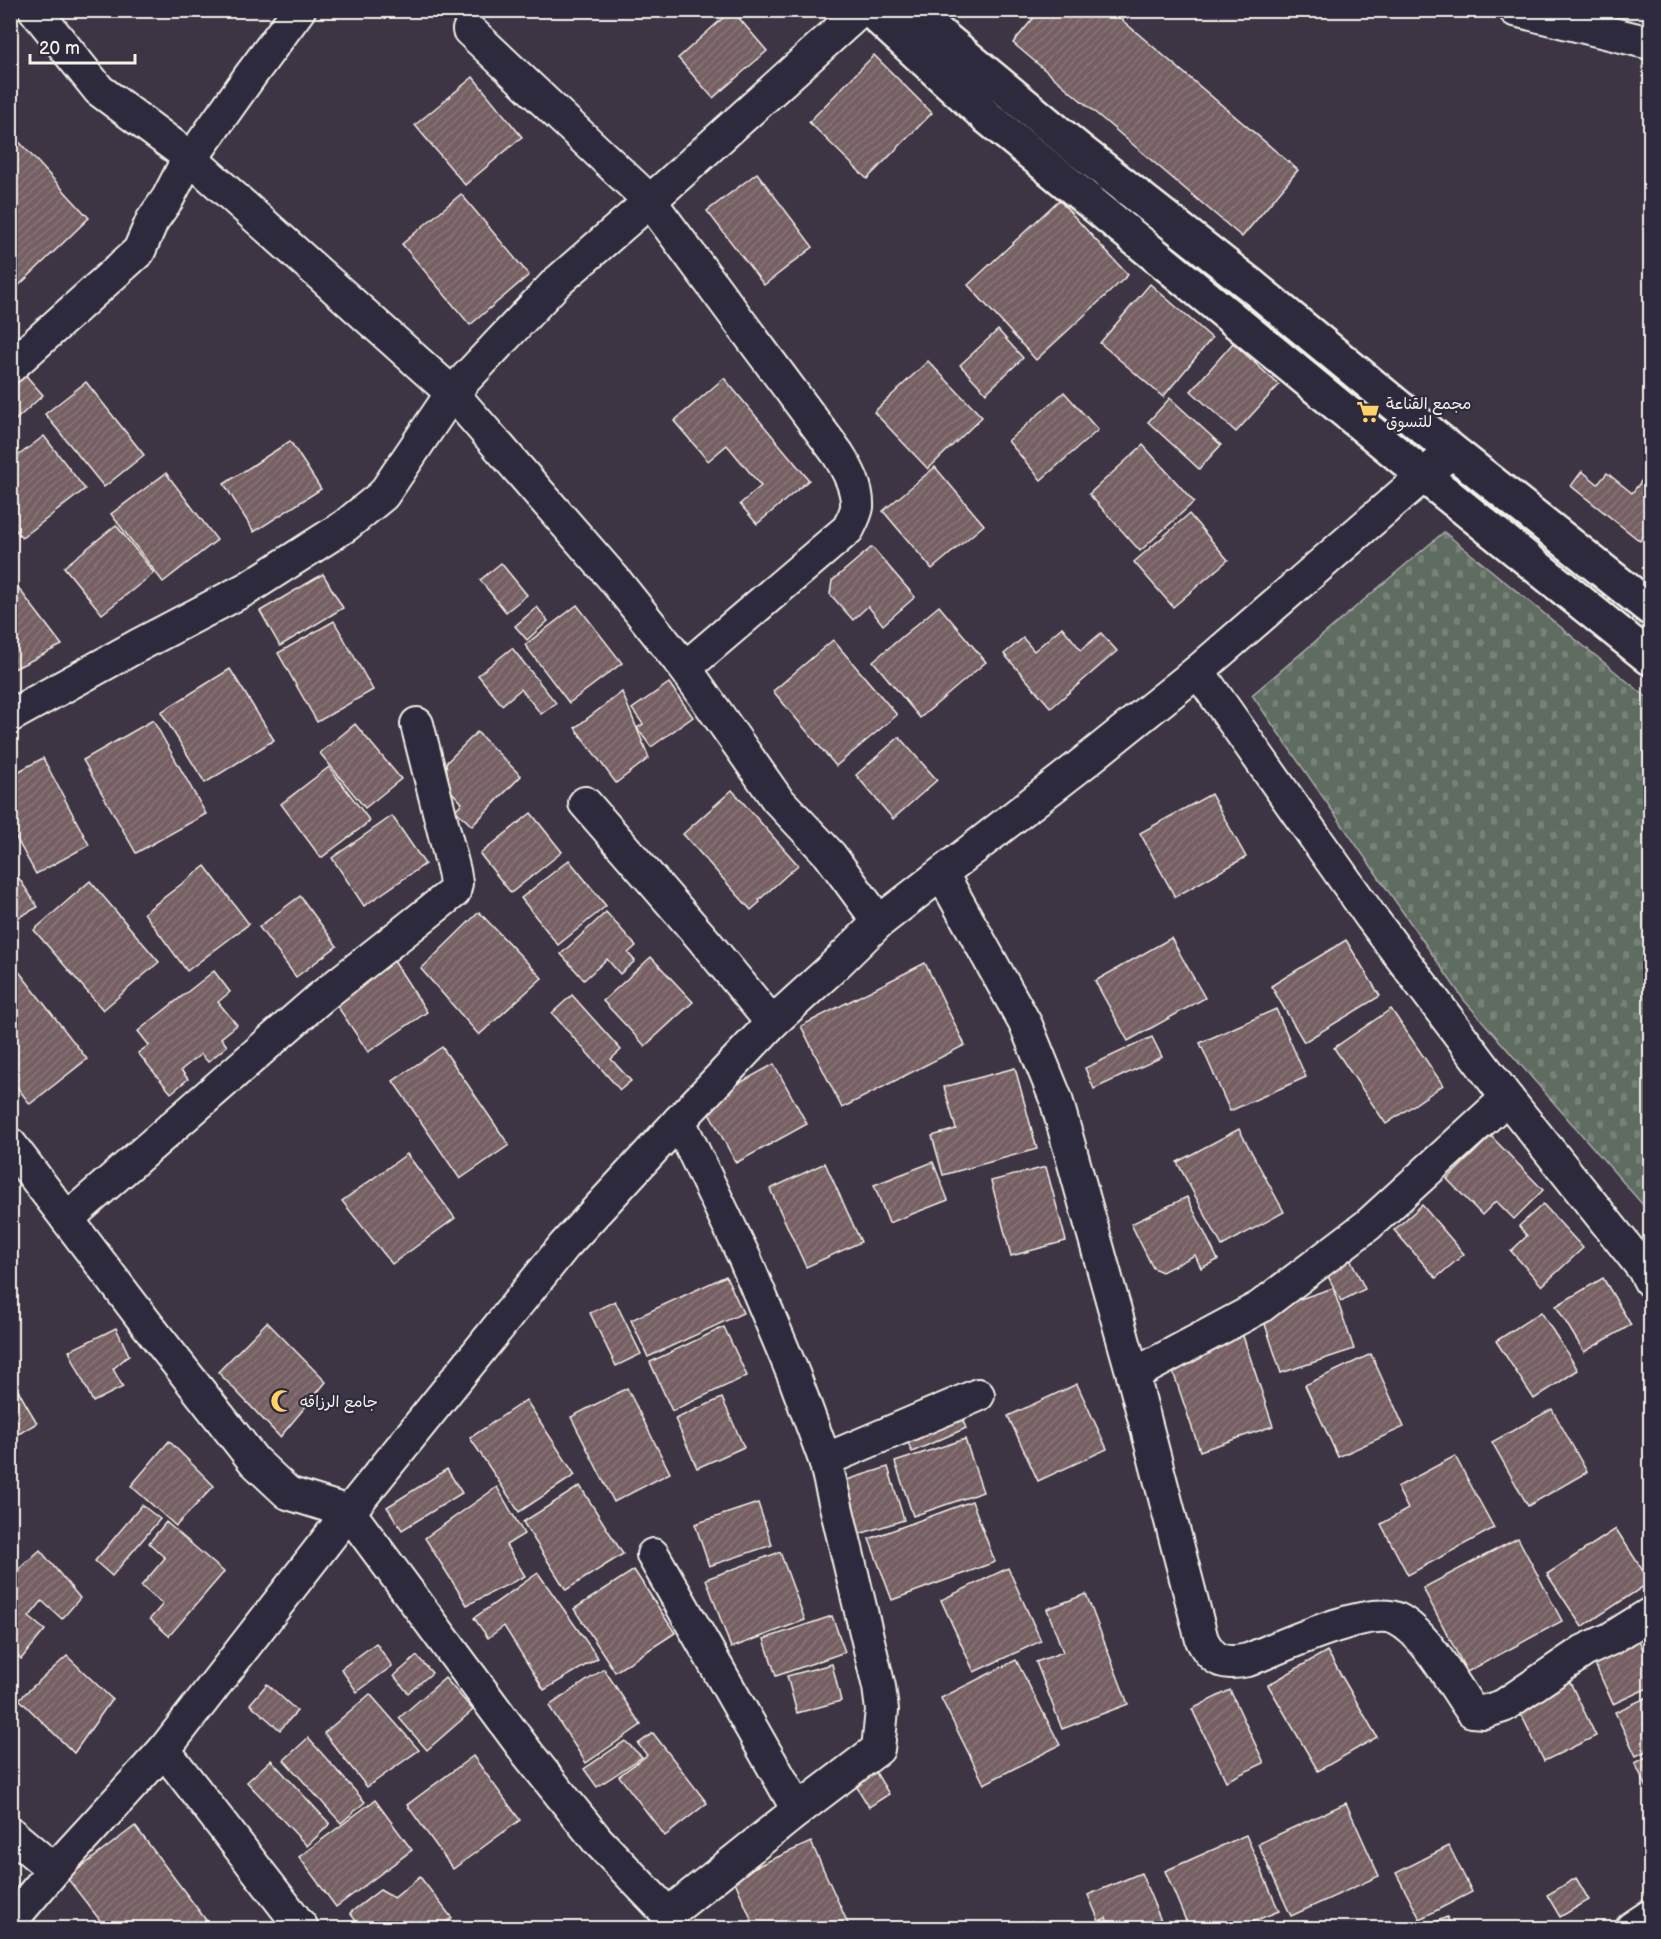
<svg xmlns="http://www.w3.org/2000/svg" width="1661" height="1939" viewBox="0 0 1661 1939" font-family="'Balsamiq Sans','Playpen Sans Arabic',sans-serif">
<defs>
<pattern id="cemetery-stones" width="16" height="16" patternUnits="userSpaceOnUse" patternTransform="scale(1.5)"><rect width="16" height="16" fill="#5f6c62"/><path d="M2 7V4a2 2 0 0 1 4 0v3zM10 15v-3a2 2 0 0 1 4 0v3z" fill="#778178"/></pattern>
<pattern id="building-hatch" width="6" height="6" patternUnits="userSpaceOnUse" patternTransform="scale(1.5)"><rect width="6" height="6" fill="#745f62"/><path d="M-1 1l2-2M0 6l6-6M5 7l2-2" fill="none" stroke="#887678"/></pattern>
</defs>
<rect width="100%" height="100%" fill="#3d3544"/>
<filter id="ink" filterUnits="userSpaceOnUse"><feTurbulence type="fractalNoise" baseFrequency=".0167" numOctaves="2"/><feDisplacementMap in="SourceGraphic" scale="12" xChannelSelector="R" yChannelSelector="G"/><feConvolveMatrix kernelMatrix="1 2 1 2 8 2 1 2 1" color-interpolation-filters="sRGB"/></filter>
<g filter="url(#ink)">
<path fill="url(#cemetery-stones)" stroke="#aaaea5" stroke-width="1.5" d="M 1444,532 L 1650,700 L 1650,1213 L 1464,1000 L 1252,695 Z"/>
<g fill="url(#building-hatch)" stroke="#f4f1e8" stroke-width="1.5">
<path d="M 732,10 L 767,51 L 713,98 L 678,58 Z"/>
<path d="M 1040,10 L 1110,10 L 1298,170 L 1242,237 L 1013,43 Z"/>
<path d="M 874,55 L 932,113 L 867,179 L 809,122 Z"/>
<path d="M 473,77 L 522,137 L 465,185 L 415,125 Z"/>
<path d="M 11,133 L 89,218 L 11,293 L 10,134 Z"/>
<path d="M 757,173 L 813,247 L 764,285 L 707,211 Z"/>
<path d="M 461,194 L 529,275 L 470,325 L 402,244 Z"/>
<path d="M 1059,200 L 1128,275 L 1036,360 L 968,285 Z"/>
<path d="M 1150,284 L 1212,338 L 1163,397 L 1100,343 Z"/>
<path d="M 998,330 L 1023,358 L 986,393 L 960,365 Z"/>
<path d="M 1233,343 L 1279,385 L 1236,432 L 1191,391 Z"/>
<path d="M 928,361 L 982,417 L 928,469 L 874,412 Z"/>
<path d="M 21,370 L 43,395 L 11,424 L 10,381 Z"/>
<path d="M 724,378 L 809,480 L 757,524 L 740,504 L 761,486 L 727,445 L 708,461 L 674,421 Z"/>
<path d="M 86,382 L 144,455 L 104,487 L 45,414 Z"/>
<path d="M 1064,392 L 1098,430 L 1041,480 L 1008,441 Z"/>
<path d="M 1170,398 L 1221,445 L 1199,469 L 1148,422 Z"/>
<path d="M 44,436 L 85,489 L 22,538 L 10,523 L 10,462 Z"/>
<path d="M 290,441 L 321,489 L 254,532 L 224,484 Z"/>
<path d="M 1143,445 L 1194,502 L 1140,551 L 1089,494 Z"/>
<path d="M 935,467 L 984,525 L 932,569 L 883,511 Z"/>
<path d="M 1650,470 L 1650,528 L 1640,541 L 1571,486 L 1582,471 L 1598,484 L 1607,473 L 1632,493 Z"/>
<path d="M 166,473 L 217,540 L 163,582 L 111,514 Z"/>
<path d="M 1189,514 L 1228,560 L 1173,607 L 1134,562 Z"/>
<path d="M 116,525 L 154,573 L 102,614 L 64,567 Z"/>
<path d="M 872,547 L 915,597 L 883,625 L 868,606 L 853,620 L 830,594 L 832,581 Z"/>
<path d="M 501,563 L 527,595 L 506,612 L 480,580 Z"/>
<path d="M 323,574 L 343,608 L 280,646 L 260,611 Z"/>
<path d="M 10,577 L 62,645 L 10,671 Z"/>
<path d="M 577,605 L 622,663 L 569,703 L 525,645 Z"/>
<path d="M 939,606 L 986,662 L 920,718 L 873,661 Z"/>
<path d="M 537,607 L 548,621 L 527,640 L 515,626 Z"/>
<path d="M 334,621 L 373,690 L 317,722 L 278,653 Z"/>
<path d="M 1062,627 L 1081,650 L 1101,633 L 1117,651 L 1051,708 L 1004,654 L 1023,638 L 1034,651 Z"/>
<path d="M 833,640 L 897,715 L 836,766 L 773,691 Z"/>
<path d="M 512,648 L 556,703 L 541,714 L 521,689 L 502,705 L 478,675 Z"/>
<path d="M 230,669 L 274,740 L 205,783 L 161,712 Z"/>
<path d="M 669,683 L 693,717 L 651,747 L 637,728 L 643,724 L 632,709 Z"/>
<path d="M 622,692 L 649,758 L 616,783 L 575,728 Z"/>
<path d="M 153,720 L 206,814 L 136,853 L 83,760 Z"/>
<path d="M 355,724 L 401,779 L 365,808 L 320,753 Z"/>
<path d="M 477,732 L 521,776 L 472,826 L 455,810 L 462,803 L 449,789 L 446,763 Z"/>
<path d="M 899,737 L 937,780 L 893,819 L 856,775 Z"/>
<path d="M 43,758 L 89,845 L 36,874 L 15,836 L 10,838 L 10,776 Z"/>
<path d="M 329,767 L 370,821 L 321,858 L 281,804 Z"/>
<path d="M 732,790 L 798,865 L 759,900 L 760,902 L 751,910 L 683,834 Z"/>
<path d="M 1211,794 L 1246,857 L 1175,897 L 1140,833 Z"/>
<path d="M 531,813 L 562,852 L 511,893 L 480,854 Z"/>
<path d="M 392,816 L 425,864 L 364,906 L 332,858 Z"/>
<path d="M 569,860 L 606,906 L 558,945 L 521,898 Z"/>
<path d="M 10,865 L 38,907 L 10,922 Z"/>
<path d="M 205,866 L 249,924 L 187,971 L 144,913 Z"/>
<path d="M 90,881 L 159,962 L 103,1010 L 34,930 Z"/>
<path d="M 300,896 L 337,946 L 296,977 L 259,927 Z"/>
<path d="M 479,912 L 542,978 L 479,1035 L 421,969 Z"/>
<path d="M 606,912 L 636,946 L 628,953 L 635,961 L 620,974 L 607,959 L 584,980 L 561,954 Z"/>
<path d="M 1171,938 L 1205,998 L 1128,1041 L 1095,981 Z"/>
<path d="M 1346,940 L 1380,996 L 1304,1042 L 1271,986 Z"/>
<path d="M 651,957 L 693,1002 L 645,1046 L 603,1001 Z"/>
<path d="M 392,958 L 427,1012 L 368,1052 L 332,998 Z"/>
<path d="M 10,960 L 87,1059 L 30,1104 L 10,1078 Z"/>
<path d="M 925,963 L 965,1045 L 842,1108 L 801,1026 Z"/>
<path d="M 214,971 L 230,992 L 218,1002 L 237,1025 L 221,1038 L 227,1046 L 208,1062 L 201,1054 L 181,1070 L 188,1079 L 171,1093 L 138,1053 L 149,1045 L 138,1031 Z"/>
<path d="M 572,995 L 621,1050 L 611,1059 L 631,1081 L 620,1090 L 552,1013 Z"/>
<path d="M 1276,1009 L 1306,1077 L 1230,1111 L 1200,1043 Z"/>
<path d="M 1391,1009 L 1443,1085 L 1386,1124 L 1334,1048 Z"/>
<path d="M 1152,1037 L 1162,1057 L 1094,1089 L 1085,1068 Z"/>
<path d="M 442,1047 L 509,1145 L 460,1179 L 393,1081 Z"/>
<path d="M 774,1064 L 807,1124 L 736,1163 L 704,1103 Z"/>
<path d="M 1015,1068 L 1037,1149 L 943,1175 L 932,1136 L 956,1129 L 944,1087 Z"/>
<path d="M 1239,1129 L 1284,1212 L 1222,1246 L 1177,1162 Z"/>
<path d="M 1491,1136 L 1543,1190 L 1514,1219 L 1496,1201 L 1482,1215 L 1447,1179 Z"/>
<path d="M 407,1154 L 455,1218 L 392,1264 L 342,1201 Z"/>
<path d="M 933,1162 L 948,1200 L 889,1223 L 874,1185 Z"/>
<path d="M 825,1163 L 861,1242 L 806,1267 L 770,1189 Z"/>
<path d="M 1046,1167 L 1066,1241 L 1011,1256 L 991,1181 Z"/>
<path d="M 1187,1197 L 1218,1260 L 1201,1268 L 1195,1255 L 1162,1272 L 1153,1268 L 1131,1224 Z"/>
<path d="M 1543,1204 L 1583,1248 L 1542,1286 L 1511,1251 L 1527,1236 L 1519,1226 Z"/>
<path d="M 1422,1205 L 1464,1254 L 1436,1278 L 1394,1230 Z"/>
<path d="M 1346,1250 L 1365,1289 L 1341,1301 L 1321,1263 Z"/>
<path d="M 726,1276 L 743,1313 L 648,1357 L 631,1320 Z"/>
<path d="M 1603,1278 L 1631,1325 L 1584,1352 L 1556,1306 Z"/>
<path d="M 1333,1288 L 1354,1349 L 1281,1373 L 1261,1312 Z"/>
<path d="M 615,1301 L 641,1354 L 616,1366 L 590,1313 Z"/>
<path d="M 1541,1312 L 1578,1370 L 1534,1399 L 1496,1341 Z"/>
<path d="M 267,1322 L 326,1382 L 280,1437 L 218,1372 Z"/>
<path d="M 724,1327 L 747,1376 L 672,1411 L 650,1362 Z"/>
<path d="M 116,1328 L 129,1355 L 113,1369 L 123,1387 L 93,1402 L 69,1351 Z"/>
<path d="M 1241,1330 L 1273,1426 L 1200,1451 L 1168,1357 Z"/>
<path d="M 1371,1354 L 1404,1427 L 1338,1457 L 1305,1385 Z"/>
<path d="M 1077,1384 L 1107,1449 L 1038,1481 L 1008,1416 Z"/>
<path d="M 16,1387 L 37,1423 L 17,1435 L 10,1424 L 10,1390 Z"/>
<path d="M 627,1388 L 670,1473 L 614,1502 L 571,1417 Z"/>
<path d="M 722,1398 L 744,1447 L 697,1468 L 675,1419 Z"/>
<path d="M 526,1400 L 575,1475 L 519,1512 L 470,1438 Z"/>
<path d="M 1552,1409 L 1587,1472 L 1528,1506 L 1492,1442 Z"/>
<path d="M 960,1414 L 966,1428 L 912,1452 L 906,1438 Z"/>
<path d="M 965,1439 L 983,1492 L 913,1516 L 895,1462 Z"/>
<path d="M 169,1441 L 214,1486 L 176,1526 L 131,1486 Z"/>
<path d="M 1455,1456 L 1494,1528 L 1408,1575 L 1381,1524 L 1408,1509 L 1397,1487 Z"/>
<path d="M 888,1467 L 904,1520 L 853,1536 L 837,1483 Z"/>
<path d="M 447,1469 L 462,1493 L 402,1530 L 387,1507 Z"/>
<path d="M 580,1486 L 623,1554 L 566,1590 L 523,1522 Z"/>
<path d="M 497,1487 L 524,1534 L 506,1545 L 525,1576 L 467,1605 L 425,1538 Z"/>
<path d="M 972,1501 L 995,1562 L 892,1600 L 869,1539 Z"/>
<path d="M 758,1503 L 772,1545 L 709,1566 L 695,1524 Z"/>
<path d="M 142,1505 L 160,1519 L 112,1576 L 95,1561 Z"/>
<path d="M 166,1522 L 224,1572 L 169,1636 L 150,1619 L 163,1604 L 141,1586 L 165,1558 L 149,1543 Z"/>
<path d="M 1616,1529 L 1650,1582 L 1582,1627 L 1547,1574 Z"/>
<path d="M 1518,1538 L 1562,1621 L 1467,1672 L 1423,1588 Z"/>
<path d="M 40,1550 L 80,1598 L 62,1619 L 42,1601 L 29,1617 L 45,1630 L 21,1659 L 10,1646 L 10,1577 Z"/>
<path d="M 780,1552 L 805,1620 L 731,1648 L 706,1579 Z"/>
<path d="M 1008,1568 L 1041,1641 L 974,1672 L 941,1600 Z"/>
<path d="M 634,1570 L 675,1633 L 615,1672 L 574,1609 Z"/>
<path d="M 538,1573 L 598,1658 L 544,1690 L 504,1626 L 488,1638 L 474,1618 Z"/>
<path d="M 1086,1594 L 1128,1704 L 1062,1729 L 1036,1662 L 1063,1652 L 1047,1609 Z"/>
<path d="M 832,1616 L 845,1652 L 776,1676 L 764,1639 Z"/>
<path d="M 1636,1633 L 1650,1666 L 1650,1687 L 1613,1704 L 1590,1653 Z"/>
<path d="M 376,1643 L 392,1666 L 357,1692 L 341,1669 Z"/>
<path d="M 1327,1651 L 1377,1737 L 1318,1771 L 1268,1685 Z"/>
<path d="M 67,1656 L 112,1699 L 74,1753 L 19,1699 Z"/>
<path d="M 417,1656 L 432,1673 L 408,1693 L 394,1676 Z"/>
<path d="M 1016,1660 L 1060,1745 L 984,1784 L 941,1698 Z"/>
<path d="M 832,1664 L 841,1701 L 797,1713 L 787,1676 Z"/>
<path d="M 604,1669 L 641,1725 L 586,1763 L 549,1706 Z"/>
<path d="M 1567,1676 L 1596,1736 L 1544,1761 L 1515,1702 Z"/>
<path d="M 445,1678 L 473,1710 L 427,1750 L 399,1718 Z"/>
<path d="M 267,1684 L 297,1711 L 280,1730 L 250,1704 Z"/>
<path d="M 1230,1690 L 1264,1763 L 1226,1781 L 1192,1709 Z"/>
<path d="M 370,1694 L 419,1750 L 367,1787 L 324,1733 Z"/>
<path d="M 1650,1696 L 1650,1749 L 1636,1756 L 1615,1712 Z"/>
<path d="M 653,1733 L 707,1803 L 665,1836 L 619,1776 L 647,1755 L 638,1744 Z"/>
<path d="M 308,1738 L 365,1802 L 341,1823 L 284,1760 Z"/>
<path d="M 625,1741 L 642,1757 L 597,1787 L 584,1769 Z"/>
<path d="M 1650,1755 L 1650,1794 L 1635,1763 Z"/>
<path d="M 473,1756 L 520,1820 L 453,1869 L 407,1805 Z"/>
<path d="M 271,1760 L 330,1824 L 307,1846 L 247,1782 Z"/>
<path d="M 872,1766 L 889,1794 L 869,1807 L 852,1779 Z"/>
<path d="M 375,1800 L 412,1850 L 336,1907 L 299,1857 Z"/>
<path d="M 1346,1803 L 1379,1876 L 1291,1916 L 1258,1844 Z"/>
<path d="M 135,1826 L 212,1928 L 106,1928 L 67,1878 Z"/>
<path d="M 1246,1835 L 1279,1911 L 1237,1928 L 1189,1928 L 1165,1871 Z"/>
<path d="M 811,1842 L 850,1928 L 755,1928 L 733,1877 Z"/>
<path d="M 1449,1846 L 1472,1892 L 1420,1919 L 1396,1873 Z"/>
<path d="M 1141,1873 L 1164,1928 L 1111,1928 L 1106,1918 L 1099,1921 L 1088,1895 Z"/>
<path d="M 420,1877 L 452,1918 L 438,1928 L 361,1928 L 350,1913 L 380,1890 L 394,1898 Z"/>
<path d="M 1576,1878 L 1589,1900 L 1560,1917 L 1547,1895 Z"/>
<path d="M 1447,1917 L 1452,1928 L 1424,1928 L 1423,1927 Z"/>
<path d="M 1031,1921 L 1034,1928 L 1011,1928 Z"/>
</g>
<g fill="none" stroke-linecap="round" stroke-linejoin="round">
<g stroke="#f4f1e8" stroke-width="36">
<g id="minor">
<path d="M 35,10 L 99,90 L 189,157 L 201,145 L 250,76 L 299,10"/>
<path d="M 1515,10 L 1650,43"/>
<path d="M 469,30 L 650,201 L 838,454 C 848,470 858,488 857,507 C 856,514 851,523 848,529 L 685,668"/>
<path d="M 10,367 L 139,251 L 152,221 L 168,198 L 189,157 L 452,393 L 614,579 L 685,668 L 777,799 L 830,855 L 879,922"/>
<path d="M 1198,671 L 1371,917 L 1507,1098 L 1643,1268 L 1650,1281"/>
<path d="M 10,716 L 137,646 L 248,588 L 345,526 L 383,495 L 452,393 L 556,283 L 650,201 L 861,10"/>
<path d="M 585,803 L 703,939 L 772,1023"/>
<path d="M 942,874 L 1026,1025 L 1056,1099 L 1133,1375 L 1202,1640 C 1213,1662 1225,1665 1248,1660 C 1278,1648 1369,1605 1397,1619 C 1426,1633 1453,1685 1472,1711 L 1484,1712 L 1503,1706 L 1584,1651 L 1610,1639 L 1650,1614"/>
<path d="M 10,1144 L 149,1327 L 254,1461 L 288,1493 L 349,1512 L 528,1754 L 597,1840 L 668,1914 L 798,1810 L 878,1749 L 882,1710 L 879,1687 L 825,1460 L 794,1376 L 745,1259 L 679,1121"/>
<path d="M 67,1219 L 320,998 L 454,892 L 456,883 L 454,871 L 417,724"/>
<path d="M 1133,1375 L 1260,1307 L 1368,1225 L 1507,1098"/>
<path d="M 825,1460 L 978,1395"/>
<path d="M 653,1555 L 798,1810"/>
<path d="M 164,1750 L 302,1928"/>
<path d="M 10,1833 L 54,1870"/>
<path d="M 10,1922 L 54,1870 L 164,1750 L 349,1512 L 564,1246 L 679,1121 L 772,1023 L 829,971 L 879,922 L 1086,761 L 1198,671 L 1452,451"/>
<path d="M 1632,1928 L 1650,1916"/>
</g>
</g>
<g stroke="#f4f1e8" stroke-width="38">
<g id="secondary">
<path d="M 870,10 L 987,117 L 1423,475 L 1650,658"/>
<path d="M 910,10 L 1079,150 L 1252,286 L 1452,451 L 1650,608"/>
</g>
</g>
<use href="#minor" stroke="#2f2a3d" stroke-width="32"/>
<use href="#secondary" stroke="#2f2a3d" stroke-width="33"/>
</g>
</g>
<defs>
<g id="supermarket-bare" transform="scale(1.8)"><path d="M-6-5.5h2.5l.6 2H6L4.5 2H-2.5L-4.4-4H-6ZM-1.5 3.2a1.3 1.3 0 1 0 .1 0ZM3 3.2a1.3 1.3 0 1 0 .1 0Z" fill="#ffd166" stroke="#2f2a3d" stroke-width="2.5" paint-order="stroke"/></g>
<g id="mosque-bare" transform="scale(1.8)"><path d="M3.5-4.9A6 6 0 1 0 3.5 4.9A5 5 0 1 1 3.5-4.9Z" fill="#ffd166" stroke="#2f2a3d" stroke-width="2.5" paint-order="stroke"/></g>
</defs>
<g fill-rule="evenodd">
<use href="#supermarket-bare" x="1368" y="412"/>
<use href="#mosque-bare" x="282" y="1401"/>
</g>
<g text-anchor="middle" stroke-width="4.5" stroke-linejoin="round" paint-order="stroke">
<g font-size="16" fill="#f4f1e8" stroke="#2f2a3d" text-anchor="start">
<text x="1386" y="409">مجمع القناعة<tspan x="1386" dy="18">للتسوق</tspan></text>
<text x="300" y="1407">جامع الرزاقه</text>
</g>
</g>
<rect width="1661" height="1939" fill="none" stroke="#2f2a3d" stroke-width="36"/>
<rect x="18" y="18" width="1625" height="1903" fill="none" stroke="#f4f1e8" stroke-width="2" filter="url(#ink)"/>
<path d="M30 54v9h105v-9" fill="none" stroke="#f4f1e8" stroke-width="3"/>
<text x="39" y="54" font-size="18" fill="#f4f1e8" stroke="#2f2a3d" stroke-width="4.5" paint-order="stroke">20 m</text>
</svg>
